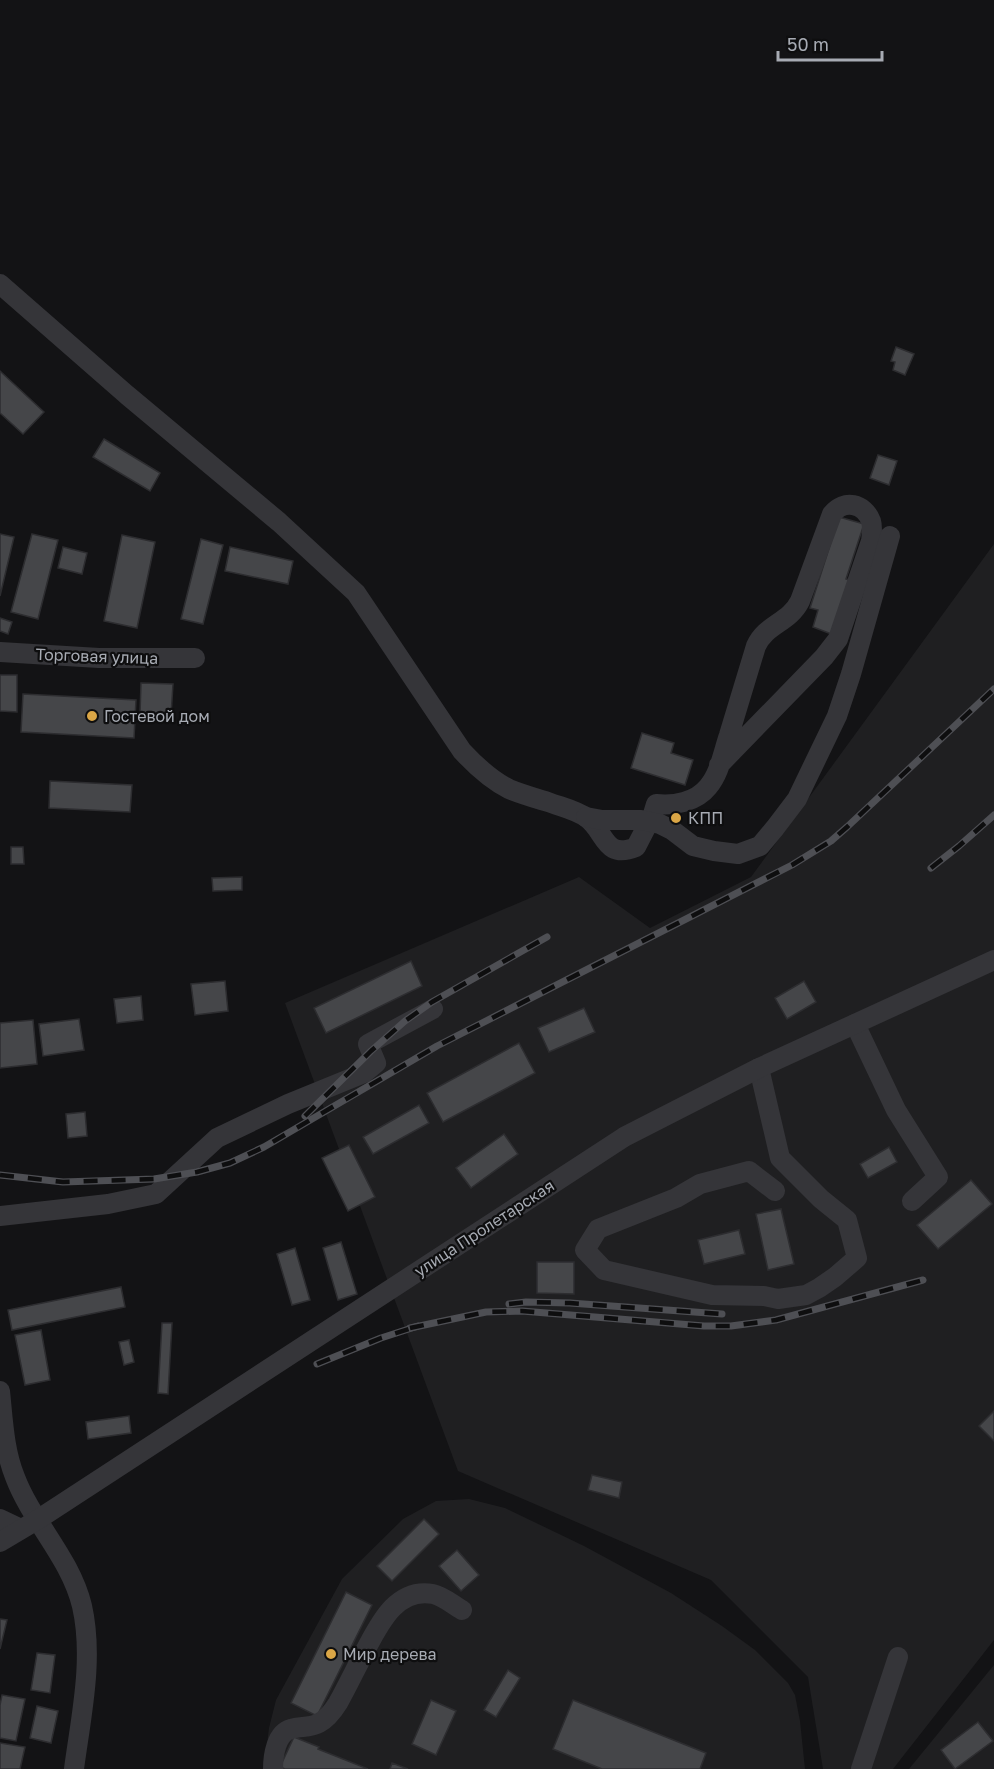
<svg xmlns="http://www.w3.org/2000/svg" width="994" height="1769" viewBox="0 0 994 1769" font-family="'Golos Text',sans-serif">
<rect width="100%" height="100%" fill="#131315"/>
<g fill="#1f1f21">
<path d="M 994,544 L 994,1640 L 893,1769 L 823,1769 L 808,1677 L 711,1580 L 458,1471 L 285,1003 L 579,877 L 650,928 L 751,877 Z"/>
<path d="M 469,1499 L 505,1508 L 584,1546 L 671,1593 L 722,1626 L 755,1650 L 788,1683 L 795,1695 L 800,1721 L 805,1769 L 264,1769 L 269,1728 L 276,1700 L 342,1579 L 403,1519 L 436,1501 Z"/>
<path d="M 994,1665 L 994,1769 L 909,1769 Z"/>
</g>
<g fill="#454649" stroke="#2d2d30" stroke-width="1.5">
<path d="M 896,347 L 914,354 L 905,375 L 893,370 L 895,362 L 891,361 Z"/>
<path d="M 0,371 L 44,412 L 23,434 L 0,413 Z"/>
<path d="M 104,439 L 160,473 L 150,491 L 93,457 Z"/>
<path d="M 878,455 L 897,461 L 889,485 L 870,478 Z"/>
<path d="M 839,517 L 864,524 L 846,579 L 854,581 L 834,635 L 813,627 L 818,610 L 810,608 Z"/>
<path d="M 0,534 L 14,537 L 0,596 Z"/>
<path d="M 32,534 L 58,540 L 38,619 L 11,612 Z"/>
<path d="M 122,535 L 155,542 L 137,628 L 104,621 Z"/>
<path d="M 201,539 L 223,545 L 203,624 L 181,619 Z"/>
<path d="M 63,547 L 87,553 L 82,574 L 58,568 Z"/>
<path d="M 230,547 L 293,561 L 288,584 L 225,571 Z"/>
<path d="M 0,618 L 12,622 L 8,634 L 0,631 Z"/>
<path d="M 0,675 L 17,675 L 17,712 L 0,711 Z"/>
<path d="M 141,683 L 173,684 L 171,716 L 140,714 Z"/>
<path d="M 23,694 L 136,700 L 134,738 L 21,732 Z"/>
<path d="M 642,733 L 674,743 L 671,753 L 693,760 L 685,785 L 631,768 Z"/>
<path d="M 50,781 L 132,785 L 130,812 L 49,808 Z"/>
<path d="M 674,812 L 682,816 L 679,824 L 670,821 Z"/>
<path d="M 11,847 L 23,847 L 24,864 L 11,864 Z"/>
<path d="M 242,877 L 242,890 L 213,891 L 212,878 Z"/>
<path d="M 411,961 L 422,986 L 326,1033 L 314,1008 Z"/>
<path d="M 225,981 L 228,1011 L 195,1015 L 191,984 Z"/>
<path d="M 804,981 L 816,1002 L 787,1019 L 775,998 Z"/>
<path d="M 141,996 L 143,1020 L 117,1023 L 114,999 Z"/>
<path d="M 584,1008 L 595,1032 L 549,1052 L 538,1028 Z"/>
<path d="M 79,1019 L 84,1050 L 43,1056 L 39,1024 Z"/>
<path d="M 33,1020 L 37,1064 L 0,1068 L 0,1023 Z"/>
<path d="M 519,1043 L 535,1073 L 443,1122 L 427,1093 Z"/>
<path d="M 419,1105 L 429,1123 L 373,1154 L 363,1137 Z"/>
<path d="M 85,1112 L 87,1136 L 68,1138 L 66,1114 Z"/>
<path d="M 504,1134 L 518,1154 L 471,1188 L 456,1168 Z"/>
<path d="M 349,1145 L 375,1197 L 348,1211 L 322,1158 Z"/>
<path d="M 889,1147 L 897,1162 L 868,1178 L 860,1164 Z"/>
<path d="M 971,1180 L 992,1204 L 938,1249 L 917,1225 Z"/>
<path d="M 781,1209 L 794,1264 L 768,1270 L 756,1214 Z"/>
<path d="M 739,1230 L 745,1254 L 704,1264 L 698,1240 Z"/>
<path d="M 341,1242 L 357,1294 L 338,1300 L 323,1248 Z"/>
<path d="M 295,1248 L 310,1300 L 292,1305 L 277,1254 Z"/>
<path d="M 537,1262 L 574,1262 L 574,1294 L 537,1293 Z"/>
<path d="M 121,1287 L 125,1307 L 12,1330 L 8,1310 Z"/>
<path d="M 162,1323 L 172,1323 L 168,1394 L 158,1393 Z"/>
<path d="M 41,1330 L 50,1380 L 25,1385 L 15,1335 Z"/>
<path d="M 129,1340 L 134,1362 L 124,1365 L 119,1342 Z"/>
<path d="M 994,1411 L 994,1441 L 979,1426 Z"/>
<path d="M 129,1416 L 131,1433 L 88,1439 L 86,1422 Z"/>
<path d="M 592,1475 L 622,1482 L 619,1498 L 588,1490 Z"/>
<path d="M 424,1519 L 439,1534 L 392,1581 L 377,1566 Z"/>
<path d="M 457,1550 L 479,1575 L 461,1591 L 439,1566 Z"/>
<path d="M 346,1592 L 372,1605 L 317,1716 L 291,1703 Z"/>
<path d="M 0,1619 L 7,1620 L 0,1649 Z"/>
<path d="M 37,1653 L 55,1655 L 50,1693 L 31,1690 Z"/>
<path d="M 508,1670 L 520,1678 L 496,1717 L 484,1710 Z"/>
<path d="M 2,1695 L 25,1699 L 16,1741 L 0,1738 L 0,1705 Z"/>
<path d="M 431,1700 L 456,1711 L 436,1755 L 412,1744 Z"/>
<path d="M 573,1700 L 706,1753 L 700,1769 L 602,1769 L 553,1749 Z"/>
<path d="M 37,1706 L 58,1711 L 51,1743 L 30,1738 Z"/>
<path d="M 978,1722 L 993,1741 L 955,1769 L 941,1750 Z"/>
<path d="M 294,1737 L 319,1747 L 318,1749 L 368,1769 L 285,1769 L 280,1767 Z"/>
<path d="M 0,1743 L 25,1747 L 20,1769 L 0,1769 Z"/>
<path d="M 392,1763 L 408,1769 L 390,1769 Z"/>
</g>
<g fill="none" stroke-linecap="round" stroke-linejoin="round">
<g stroke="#353539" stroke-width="20">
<path d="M 0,284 L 127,395 L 279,522 L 356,593 L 462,751 C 475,765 491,780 509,789 C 521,794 535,798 548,802 C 561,807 576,810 587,818 C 606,832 604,860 636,847 L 653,814 L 656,804 C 674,806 696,802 708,787 C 720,773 723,752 729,735 C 738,706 747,676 756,646 C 766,624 789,623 800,601 L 832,514 C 844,499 864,503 871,521 C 873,528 872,534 871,541 L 838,639 L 824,657 L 719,765"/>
<path d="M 0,652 L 99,658 L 195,658"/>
<path d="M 586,817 L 602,820 L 641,820 L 660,824 L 672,830 L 693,846 L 714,851 L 738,854 L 760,846 L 775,828 L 797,799 L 837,716 L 851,674 L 890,536"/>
<path d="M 855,1024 L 896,1110 L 938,1177 L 912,1201"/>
<path d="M 759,1068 L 780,1158 L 821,1199 L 847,1220 L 857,1258 L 835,1277 L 819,1288 L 806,1295 L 778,1299 L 764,1296 L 712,1295 L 604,1270 L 585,1250 L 598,1229 L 676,1198 L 700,1184 L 749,1171 L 775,1191"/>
<path d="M 0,1216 L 108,1204 L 156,1194 L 217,1138 L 288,1104 L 364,1073 L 376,1063 L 368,1044 L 433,1009"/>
<path d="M 0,1391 C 3,1420 4,1450 15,1477 C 32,1522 70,1557 82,1606 C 94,1659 81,1716 74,1769"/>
<path d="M 0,1519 L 21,1529"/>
<path d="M 0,1542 L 37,1520 L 624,1137 L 759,1068 L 994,960"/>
<path d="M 273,1769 C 273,1756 276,1733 291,1729 C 300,1726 310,1728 319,1723 C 327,1719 333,1711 338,1703 C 347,1687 355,1670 364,1653 C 378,1627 395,1587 433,1594 C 443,1596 453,1605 462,1610"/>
<path d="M 861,1769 L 898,1657"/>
</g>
<g stroke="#4e4f54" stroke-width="7">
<g id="rail">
<path d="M 931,868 L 959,846 L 994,815"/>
<path d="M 305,1116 L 371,1051 L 405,1021 L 432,1002 L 547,937"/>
<path d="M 0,1175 L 63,1182 L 154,1179 L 197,1172 L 230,1163 L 264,1147 L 437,1046 L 792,865 L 831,841 L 847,827 L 994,689"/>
<path d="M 509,1304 L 526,1302 L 570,1303 L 722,1314"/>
<path d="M 410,1328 L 486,1312 L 522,1311 L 704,1326 L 731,1326 L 776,1320 L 923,1280"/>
<path d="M 317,1364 L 381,1338 L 418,1326"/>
</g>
</g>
<use href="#rail" stroke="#0e0e0f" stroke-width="4.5" stroke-dasharray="14" stroke-linecap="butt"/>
</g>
<g fill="#daa646" stroke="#0e0e0f" stroke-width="2">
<circle cx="92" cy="716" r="6"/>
<circle cx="676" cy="818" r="6"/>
<circle cx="331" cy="1654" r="6"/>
</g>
<g text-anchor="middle" stroke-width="4.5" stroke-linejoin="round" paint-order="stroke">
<g font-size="16" fill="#a7abb3" stroke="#0e0e0f">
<text transform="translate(97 656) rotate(2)" y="6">Торговая улица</text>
<text transform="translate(484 1228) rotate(-33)" y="6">улица Пролетарская</text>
</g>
<g font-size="16" fill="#a7abb3" stroke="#0e0e0f" text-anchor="start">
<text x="104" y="722">Гостевой дом</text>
<text x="688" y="824">КПП</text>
<text x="343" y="1660">Мир дерева</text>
</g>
</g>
<path d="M778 51v9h104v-9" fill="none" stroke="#a7abb3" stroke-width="3"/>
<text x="787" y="51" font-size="18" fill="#a7abb3" stroke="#0e0e0f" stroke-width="4.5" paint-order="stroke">50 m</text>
</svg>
